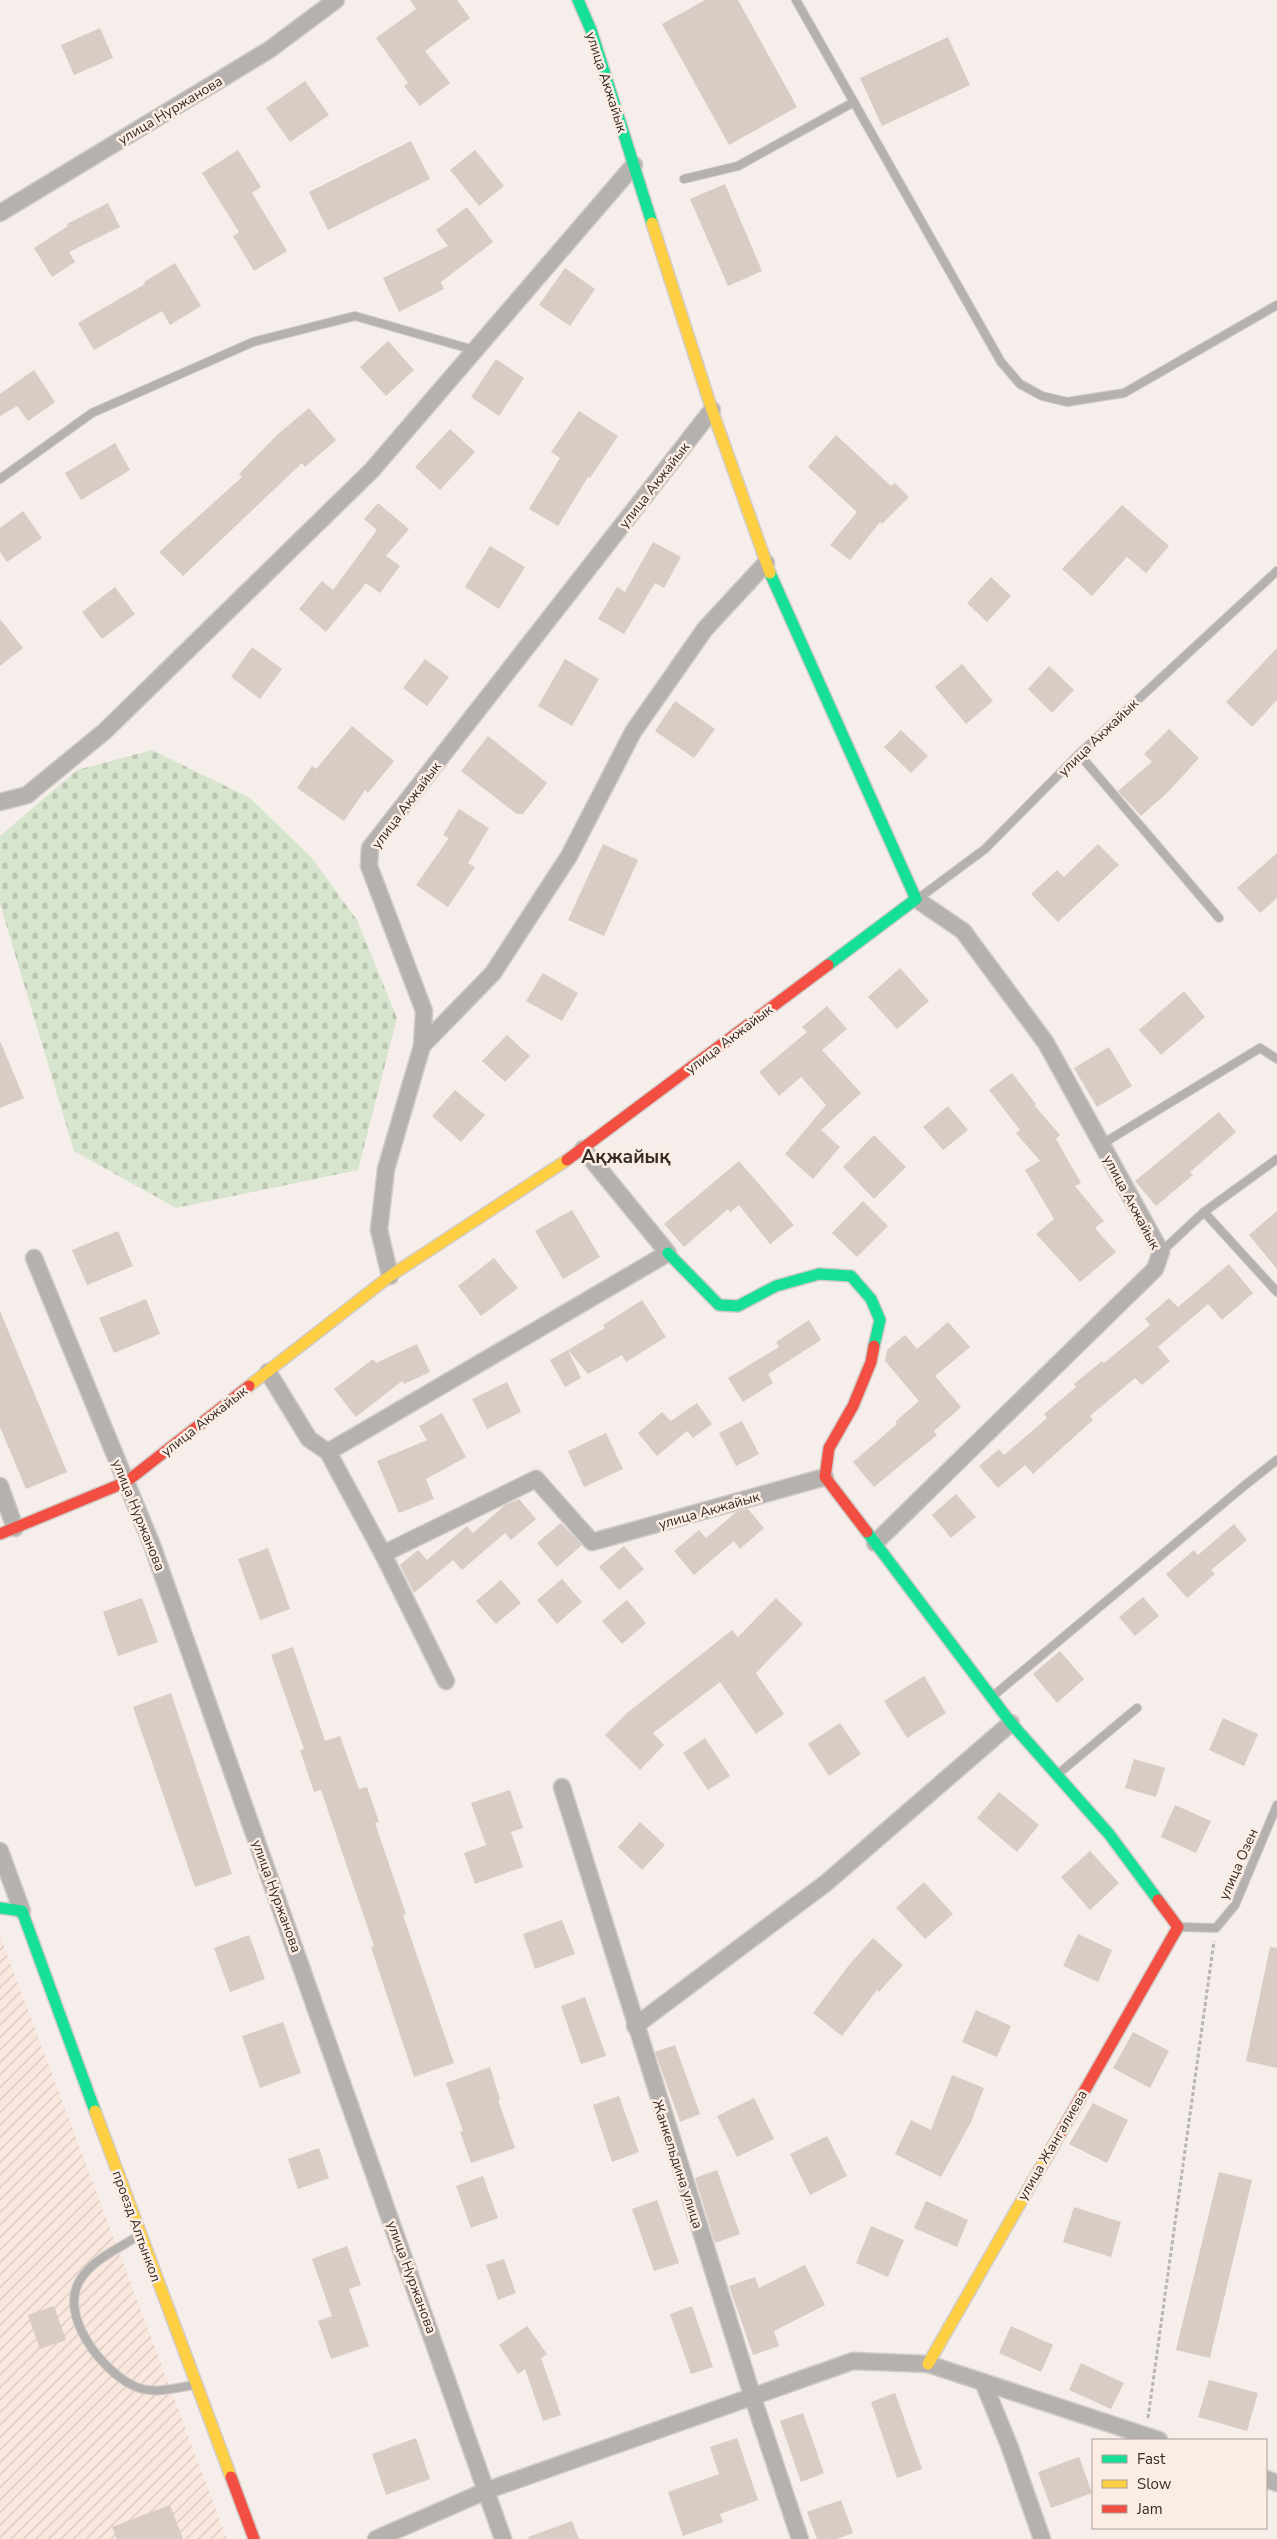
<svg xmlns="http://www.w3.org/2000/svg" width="1277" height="2539" viewBox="0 0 1277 2539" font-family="'Nunito Sans',sans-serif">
<defs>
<pattern id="industrial-furrows" width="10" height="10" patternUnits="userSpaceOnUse" patternTransform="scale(1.25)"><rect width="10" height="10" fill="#fae8de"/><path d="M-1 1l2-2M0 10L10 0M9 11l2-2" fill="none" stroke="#d7c7be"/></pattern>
<pattern id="cemetery-stones" width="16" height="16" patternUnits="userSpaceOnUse" patternTransform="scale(1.25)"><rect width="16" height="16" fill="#d8e5ce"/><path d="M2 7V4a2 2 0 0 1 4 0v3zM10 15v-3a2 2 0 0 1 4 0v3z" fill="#bac5b1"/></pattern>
</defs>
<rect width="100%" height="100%" fill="#f6eeea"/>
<path fill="url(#industrial-furrows)" d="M 0,1936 L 227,2539 L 0,2539 Z"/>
<path fill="url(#cemetery-stones)" d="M 152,750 L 250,798 L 311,857 L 357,920 L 397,1018 L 358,1170 L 176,1208 L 74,1151 L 0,904 L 0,836 L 77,770 Z"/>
<g fill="#d8ccc4">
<path d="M 410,0 L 457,0 L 470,18 L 425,51 L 450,83 L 420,106 L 404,86 L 408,83 L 376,38 L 416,9 Z"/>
<path d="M 705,0 L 738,0 L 797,107 L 729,145 L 662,24 Z"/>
<path d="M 100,28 L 113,58 L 74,75 L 61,45 Z"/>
<path d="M 948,37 L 970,85 L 882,126 L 860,78 Z"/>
<path d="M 305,81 L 329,115 L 290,142 L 266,108 Z"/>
<path d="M 411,141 L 430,179 L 328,230 L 309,192 Z"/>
<path d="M 238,150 L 261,187 L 252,193 L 287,251 L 254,271 L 233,236 L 239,232 L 202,173 Z"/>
<path d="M 475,150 L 504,186 L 479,206 L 450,170 Z"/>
<path d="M 725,184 L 762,271 L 728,286 L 690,199 Z"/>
<path d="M 108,203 L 120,227 L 69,252 L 75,262 L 52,277 L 34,248 L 68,226 L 67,224 Z"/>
<path d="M 467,207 L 493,242 L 441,282 L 444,289 L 399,312 L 383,278 L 448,246 L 436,230 Z"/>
<path d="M 175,263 L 201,306 L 170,325 L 162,311 L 94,350 L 78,323 L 145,284 L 144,282 Z"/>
<path d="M 565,268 L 595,289 L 570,326 L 539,305 Z"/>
<path d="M 388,341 L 414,370 L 386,396 L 360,367 Z"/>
<path d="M 496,359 L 524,378 L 499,416 L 471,397 Z"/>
<path d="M 34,370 L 55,402 L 28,421 L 17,406 L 0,416 L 0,394 Z"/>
<path d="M 309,408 L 336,440 L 305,467 L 302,463 L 183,576 L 159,552 L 242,477 L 239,474 L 278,434 Z"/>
<path d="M 579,411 L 618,436 L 590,478 L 588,477 L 558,526 L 529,509 L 560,458 L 551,452 Z"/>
<path d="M 450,429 L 475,452 L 440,490 L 415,467 Z"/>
<path d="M 836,435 L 891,486 L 895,483 L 909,497 L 882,524 L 880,522 L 850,560 L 830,545 L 857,512 L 808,467 Z"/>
<path d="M 115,443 L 130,470 L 81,500 L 65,473 Z"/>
<path d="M 378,503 L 409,529 L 386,556 L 400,566 L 380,593 L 366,583 L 326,632 L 299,609 L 322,581 L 333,590 L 377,530 L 364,519 Z"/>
<path d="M 1122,505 L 1169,546 L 1146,573 L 1127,557 L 1092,596 L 1062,569 Z"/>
<path d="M 23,511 L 42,538 L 7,562 L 0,552 L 0,528 Z"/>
<path d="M 653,542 L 681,557 L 664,588 L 655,583 L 624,634 L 598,619 L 617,587 L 625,592 Z"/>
<path d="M 490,546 L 525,567 L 499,609 L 465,587 Z"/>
<path d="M 991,577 L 1011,596 L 987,622 L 967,603 Z"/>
<path d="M 115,587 L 135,614 L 102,639 L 82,612 Z"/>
<path d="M 0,619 L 23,648 L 0,666 Z"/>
<path d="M 252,647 L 282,669 L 260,699 L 231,677 Z"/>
<path d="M 1277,648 L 1277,700 L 1252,727 L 1226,702 Z"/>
<path d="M 425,659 L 449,677 L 427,706 L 403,688 Z"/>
<path d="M 565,659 L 599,679 L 572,726 L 538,706 Z"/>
<path d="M 962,664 L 993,701 L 966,724 L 935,687 Z"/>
<path d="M 1049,666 L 1074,690 L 1052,713 L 1028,689 Z"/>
<path d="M 675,701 L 715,729 L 694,758 L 655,731 Z"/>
<path d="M 352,726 L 394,761 L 368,793 L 365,790 L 344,821 L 297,788 L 312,766 L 316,769 Z"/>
<path d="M 1169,729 L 1199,758 L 1168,792 L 1141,816 L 1118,791 L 1152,762 L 1144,754 Z"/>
<path d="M 901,730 L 928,756 L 911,773 L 884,747 Z"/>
<path d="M 488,736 L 547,783 L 523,814 L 517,814 L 461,771 Z"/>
<path d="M 459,809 L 489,828 L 468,863 L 475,867 L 448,907 L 416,885 L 449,838 L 443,835 Z"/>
<path d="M 603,844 L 638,860 L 604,936 L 568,920 Z"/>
<path d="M 1098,844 L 1119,865 L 1058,922 L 1031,894 L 1057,870 L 1064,877 Z"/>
<path d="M 1277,853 L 1277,898 L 1260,913 L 1237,888 Z"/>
<path d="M 900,968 L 929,1001 L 897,1029 L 868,997 Z"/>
<path d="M 543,973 L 578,993 L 562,1021 L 526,1001 Z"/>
<path d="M 1184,991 L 1205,1017 L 1161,1055 L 1139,1030 Z"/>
<path d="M 827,1006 L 847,1029 L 822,1050 L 861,1093 L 821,1130 L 840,1147 L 813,1179 L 785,1154 L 826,1105 L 801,1077 L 779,1096 L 759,1072 L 807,1032 L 802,1027 Z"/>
<path d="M 507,1035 L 530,1056 L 505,1082 L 482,1061 Z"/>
<path d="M 0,1041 L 24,1098 L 0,1108 Z"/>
<path d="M 1109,1047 L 1132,1086 L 1097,1107 L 1074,1068 Z"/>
<path d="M 1012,1073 L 1036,1104 L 1034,1105 L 1060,1135 L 1056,1139 L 1081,1183 L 1075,1186 L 1104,1221 L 1095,1228 L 1116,1252 L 1080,1282 L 1036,1234 L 1054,1219 L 1025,1170 L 1040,1161 L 1016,1133 L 1020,1130 L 989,1090 Z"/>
<path d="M 455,1090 L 485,1115 L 461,1142 L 432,1116 Z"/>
<path d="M 948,1106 L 968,1130 L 943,1150 L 923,1127 Z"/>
<path d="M 1219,1112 L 1236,1132 L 1190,1172 L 1193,1175 L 1156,1206 L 1135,1181 Z"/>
<path d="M 874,1135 L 906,1167 L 874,1199 L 843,1167 Z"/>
<path d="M 739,1161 L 794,1225 L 770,1244 L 739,1205 L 730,1212 L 728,1209 L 684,1247 L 664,1224 Z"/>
<path d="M 863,1201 L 888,1226 L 857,1257 L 832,1233 Z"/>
<path d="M 572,1210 L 600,1257 L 563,1279 L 535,1231 Z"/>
<path d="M 1277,1211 L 1277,1269 L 1249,1235 Z"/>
<path d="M 118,1231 L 133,1266 L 87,1285 L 72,1250 Z"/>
<path d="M 494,1258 L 518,1288 L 481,1316 L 458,1286 Z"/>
<path d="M 1229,1264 L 1253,1293 L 1222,1320 L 1208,1304 L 1158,1347 L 1170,1361 L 1142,1385 L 1135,1378 L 1090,1416 L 1093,1420 L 1033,1474 L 1025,1465 L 998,1488 L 979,1466 L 999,1449 L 1004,1455 L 1047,1418 L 1044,1414 L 1076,1387 L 1074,1384 L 1102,1361 L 1104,1363 L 1150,1325 L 1145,1319 L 1169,1298 L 1178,1307 Z"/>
<path d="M 146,1299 L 160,1334 L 114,1353 L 99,1318 Z"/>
<path d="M 642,1300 L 666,1337 L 626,1362 L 622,1355 L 588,1374 L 568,1350 L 605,1328 L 603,1325 Z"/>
<path d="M 0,1311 L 67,1472 L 26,1489 L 0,1427 Z"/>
<path d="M 809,1320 L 821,1340 L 768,1374 L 773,1383 L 743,1402 L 728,1378 L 779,1347 L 776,1342 Z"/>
<path d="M 948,1322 L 970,1347 L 935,1376 L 961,1407 L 934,1431 L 937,1435 L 874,1487 L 853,1462 L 897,1424 L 895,1422 L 919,1401 L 885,1361 L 887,1350 L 905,1335 L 917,1349 Z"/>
<path d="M 417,1344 L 430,1372 L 404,1384 L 402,1381 L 356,1417 L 334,1389 L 373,1359 L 376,1363 Z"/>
<path d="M 568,1350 L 581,1378 L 565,1387 L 550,1360 Z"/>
<path d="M 507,1382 L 521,1412 L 487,1429 L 472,1399 Z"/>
<path d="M 697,1403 L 712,1424 L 693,1438 L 687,1431 L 657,1456 L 638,1433 L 662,1412 L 671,1421 Z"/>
<path d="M 442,1413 L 466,1457 L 426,1479 L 434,1499 L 399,1513 L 377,1461 L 427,1440 L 419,1426 Z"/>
<path d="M 742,1421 L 759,1454 L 736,1466 L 719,1433 Z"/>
<path d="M 606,1433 L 623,1469 L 584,1487 L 568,1451 Z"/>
<path d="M 956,1494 L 976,1517 L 951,1538 L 932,1515 Z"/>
<path d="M 519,1499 L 536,1519 L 511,1540 L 505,1533 L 462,1570 L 453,1560 L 414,1593 L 400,1565 L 418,1550 L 427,1560 L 467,1526 L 473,1533 L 505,1505 Z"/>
<path d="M 748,1509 L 764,1528 L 740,1549 L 734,1541 L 694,1575 L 674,1551 L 699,1530 L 706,1538 L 736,1512 Z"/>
<path d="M 561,1523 L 582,1545 L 557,1567 L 537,1543 Z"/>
<path d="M 1234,1524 L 1247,1540 L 1211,1570 L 1215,1574 L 1187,1598 L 1166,1574 L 1194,1550 L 1198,1555 Z"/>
<path d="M 624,1546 L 644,1569 L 619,1590 L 599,1567 Z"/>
<path d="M 268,1548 L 290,1609 L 260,1620 L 238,1559 Z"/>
<path d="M 562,1579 L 582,1602 L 557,1624 L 537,1600 Z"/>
<path d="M 501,1580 L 521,1603 L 496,1624 L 476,1601 Z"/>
<path d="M 1143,1597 L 1159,1616 L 1135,1636 L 1119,1617 Z"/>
<path d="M 142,1598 L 158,1642 L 118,1656 L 103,1612 Z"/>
<path d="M 776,1598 L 803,1624 L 756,1673 L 784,1714 L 756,1734 L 720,1682 L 653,1733 L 664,1745 L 640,1770 L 605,1735 L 627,1713 L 732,1630 L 738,1637 Z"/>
<path d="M 627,1600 L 646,1623 L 622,1644 L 602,1621 Z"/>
<path d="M 293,1647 L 325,1741 L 340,1736 L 359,1789 L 367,1787 L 379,1822 L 375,1823 L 406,1914 L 403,1915 L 454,2063 L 414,2077 L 371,1947 L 374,1946 L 321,1790 L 314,1792 L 300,1750 L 304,1749 L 271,1655 Z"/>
<path d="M 1060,1651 L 1084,1679 L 1057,1703 L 1033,1674 Z"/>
<path d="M 924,1676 L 946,1713 L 907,1738 L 884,1701 Z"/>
<path d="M 171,1693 L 232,1874 L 195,1887 L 133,1707 Z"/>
<path d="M 1223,1718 L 1258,1734 L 1244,1766 L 1209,1750 Z"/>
<path d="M 840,1723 L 861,1754 L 829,1776 L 808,1744 Z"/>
<path d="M 705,1738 L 730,1776 L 708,1790 L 683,1753 Z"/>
<path d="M 1134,1759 L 1165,1768 L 1156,1797 L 1125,1788 Z"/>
<path d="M 510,1790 L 523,1828 L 511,1832 L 523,1867 L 475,1884 L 464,1853 L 486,1845 L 471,1803 Z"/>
<path d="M 999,1792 L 1039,1825 L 1017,1852 L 977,1818 Z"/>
<path d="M 1175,1805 L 1211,1821 L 1196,1853 L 1161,1837 Z"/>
<path d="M 640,1822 L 665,1845 L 642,1870 L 618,1847 Z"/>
<path d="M 1090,1851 L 1119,1883 L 1090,1910 L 1061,1877 Z"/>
<path d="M 924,1882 L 953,1914 L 925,1939 L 896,1908 Z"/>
<path d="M 562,1920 L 575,1954 L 535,1969 L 523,1934 Z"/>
<path d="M 1078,1934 L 1112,1950 L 1098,1982 L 1063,1966 Z"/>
<path d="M 249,1935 L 265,1979 L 230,1992 L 214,1948 Z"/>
<path d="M 873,1938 L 903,1965 L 879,1992 L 877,1990 L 842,2036 L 813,2013 L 849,1965 Z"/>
<path d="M 1270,1947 L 1277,1948 L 1277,2068 L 1246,2061 Z"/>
<path d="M 585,1997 L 606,2056 L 581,2064 L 561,2006 Z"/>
<path d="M 976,2010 L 1011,2026 L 997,2057 L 962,2042 Z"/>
<path d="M 283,2022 L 301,2073 L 260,2088 L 242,2036 Z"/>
<path d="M 1133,2032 L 1169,2051 L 1150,2088 L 1113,2068 Z"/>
<path d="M 675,2045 L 700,2114 L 680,2122 L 655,2052 Z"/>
<path d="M 490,2067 L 500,2099 L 498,2100 L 515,2148 L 471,2163 L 460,2132 L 463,2131 L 446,2083 Z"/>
<path d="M 952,2075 L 984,2088 L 971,2122 L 941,2177 L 895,2154 L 911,2120 L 931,2130 Z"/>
<path d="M 619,2096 L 639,2152 L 612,2162 L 593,2105 Z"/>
<path d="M 754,2098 L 774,2139 L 737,2157 L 717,2116 Z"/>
<path d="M 1093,2103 L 1128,2120 L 1107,2163 L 1069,2144 Z"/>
<path d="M 827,2136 L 847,2176 L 810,2195 L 790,2154 Z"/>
<path d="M 319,2148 L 329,2178 L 298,2189 L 288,2159 Z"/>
<path d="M 717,2170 L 740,2234 L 715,2243 L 695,2178 Z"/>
<path d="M 1219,2172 L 1252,2180 L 1210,2358 L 1176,2350 Z"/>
<path d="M 483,2176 L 498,2218 L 471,2228 L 456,2186 Z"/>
<path d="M 657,2200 L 679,2263 L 654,2271 L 632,2209 Z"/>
<path d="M 926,2201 L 968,2220 L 957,2247 L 914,2228 Z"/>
<path d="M 1074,2207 L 1121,2222 L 1111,2257 L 1063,2242 Z"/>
<path d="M 871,2226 L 904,2240 L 888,2277 L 856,2263 Z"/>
<path d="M 347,2246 L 361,2285 L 349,2289 L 369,2346 L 331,2359 L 318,2321 L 332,2316 L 312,2259 Z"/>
<path d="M 504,2259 L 516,2293 L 498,2300 L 486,2265 Z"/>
<path d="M 805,2265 L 825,2305 L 774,2331 L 779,2346 L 753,2355 L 729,2286 L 755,2277 L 759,2288 Z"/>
<path d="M 54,2306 L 66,2340 L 40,2349 L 28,2315 Z"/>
<path d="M 692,2306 L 713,2367 L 691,2374 L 670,2314 Z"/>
<path d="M 527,2326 L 547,2354 L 541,2358 L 561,2415 L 543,2421 L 525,2369 L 518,2374 L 499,2345 Z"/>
<path d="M 1011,2326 L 1053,2345 L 1041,2372 L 999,2353 Z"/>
<path d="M 1081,2363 L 1124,2383 L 1111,2409 L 1069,2390 Z"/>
<path d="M 1209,2380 L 1258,2393 L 1247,2431 L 1198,2417 Z"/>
<path d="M 895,2393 L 922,2469 L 897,2478 L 871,2402 Z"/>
<path d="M 803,2413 L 824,2473 L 801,2482 L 780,2421 Z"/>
<path d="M 416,2438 L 430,2479 L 386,2495 L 372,2454 Z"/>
<path d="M 737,2438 L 758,2500 L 720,2514 L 723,2522 L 683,2536 L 668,2492 L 719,2474 L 710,2447 Z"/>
<path d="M 1079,2457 L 1092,2493 L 1051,2508 L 1038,2472 Z"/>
<path d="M 841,2500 L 853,2533 L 837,2539 L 817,2539 L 807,2512 Z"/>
<path d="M 170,2505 L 183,2539 L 117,2539 L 112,2527 Z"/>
<path d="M 572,2521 L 579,2539 L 529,2539 L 528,2537 Z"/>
</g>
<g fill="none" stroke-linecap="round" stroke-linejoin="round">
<g stroke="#d2ccc8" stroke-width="10">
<g id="lane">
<path d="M 796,0 L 1001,362 L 1020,384 L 1042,396 L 1067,402 L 1124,393 L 1277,305"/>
<path d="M 684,179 L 738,166 L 854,102"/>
<path d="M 0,479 L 92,413 L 253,342 L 355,316 L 474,350"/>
<path d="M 1079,754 L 1219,918"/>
<path d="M 919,898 L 985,849 L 1079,754 L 1277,571"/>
<path d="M 1102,1144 L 1260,1048 L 1277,1059"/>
<path d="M 1204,1212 L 1277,1292"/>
<path d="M 1161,1252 L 1204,1212 L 1277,1159"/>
<path d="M 993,1696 L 1244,1486 L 1277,1460"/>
<path d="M 1058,1774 L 1137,1708"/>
<path d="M 1181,1927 L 1216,1928 L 1235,1905 L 1277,1805"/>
<path d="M 138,2236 C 118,2249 93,2259 80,2280 C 58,2315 102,2371 134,2386 C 153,2395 175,2388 194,2385"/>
</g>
</g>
<g stroke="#d2ccc8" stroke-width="19">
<g id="street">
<path d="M 0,213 L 269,50 L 336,0"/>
<path d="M 0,802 L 27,795 L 105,731 L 372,470 L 634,165"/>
<path d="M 422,1046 L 493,973 L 569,856 L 633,732 L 705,629 L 766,563"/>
<path d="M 34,1258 L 152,1545 L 503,2539"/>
<path d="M 390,1276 L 379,1230 L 386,1169 L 422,1046 L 424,1011 L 369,866 L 370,848 L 712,410"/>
<path d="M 268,1372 L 309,1439 L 328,1452 L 383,1554 L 446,1681"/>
<path d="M 328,1452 L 668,1253 L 583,1149"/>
<path d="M 0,1486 L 15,1528"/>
<path d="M 875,1543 L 1155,1269 L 1161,1252 L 1046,1043 L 963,931 L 916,899"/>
<path d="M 383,1554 L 536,1479 L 592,1542 L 825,1477"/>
<path d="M 562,1787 L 753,2398 L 800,2539"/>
<path d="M 0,1851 L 22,1911"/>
<path d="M 635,2026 L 826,1883 L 1011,1723"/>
<path d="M 983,2382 L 1009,2445 L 1042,2539"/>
<path d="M 1266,2479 L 1277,2483"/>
<path d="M 376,2539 L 488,2490 L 853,2361 L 928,2364 L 1159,2440"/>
</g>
</g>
<g stroke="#d2ccc8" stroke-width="14">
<g id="fast">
<path d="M 578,0 L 591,30 L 652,223"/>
<path d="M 770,573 L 916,899 L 828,965"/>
<path d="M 668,1253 L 719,1305 L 738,1306 L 776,1286 L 819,1274 L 851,1276 L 871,1299 L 880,1320 L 874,1346"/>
<path d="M 867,1532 L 1011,1723 L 1109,1834 L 1158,1900"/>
<path d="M 0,1908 L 22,1911 L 95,2111"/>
</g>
</g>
<g stroke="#d2ccc8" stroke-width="14">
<g id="slow">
<path d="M 652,223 L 712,410 L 770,573"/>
<path d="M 249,1386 L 390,1276 L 567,1160"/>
<path d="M 95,2111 L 231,2477"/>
<path d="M 928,2364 L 1061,2132"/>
</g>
</g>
<g stroke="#d2ccc8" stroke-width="14">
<g id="jam">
<path d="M 567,1160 L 828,965"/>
<path d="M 867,1532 L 825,1477 L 829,1448 L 853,1406 L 871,1362 L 874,1346"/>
<path d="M 0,1534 L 126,1482 L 249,1386"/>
<path d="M 1061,2132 L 1178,1927 L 1158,1900"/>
<path d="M 231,2477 L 254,2539"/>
</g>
</g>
<path stroke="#b8b5b2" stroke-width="3" stroke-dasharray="4 2.5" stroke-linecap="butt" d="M 1148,2418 L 1214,1941"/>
<use href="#lane" stroke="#b4b1ae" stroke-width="8"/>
<use href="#street" stroke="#b4b1ae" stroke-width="16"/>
<use href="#fast" stroke="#16e098" stroke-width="11"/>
<use href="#slow" stroke="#ffcf43" stroke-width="11"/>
<use href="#jam" stroke="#f24e42" stroke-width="11"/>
</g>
<g text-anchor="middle" stroke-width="5" stroke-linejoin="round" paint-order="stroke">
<g font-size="14" fill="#352c26" stroke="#fcede4">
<text transform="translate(607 82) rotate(72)" y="5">улица Акжайык</text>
<text transform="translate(170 110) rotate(-31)" y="5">улица Нуржанова</text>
<text transform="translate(654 485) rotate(-52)" y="5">улица Акжайык</text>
<text transform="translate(1098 737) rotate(-44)" y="5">улица Акжайык</text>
<text transform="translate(406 805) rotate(-53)" y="5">улица Акжайык</text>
<text transform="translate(729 1039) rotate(-37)" y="5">улица Акжайык</text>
<text transform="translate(1132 1202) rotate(62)" y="5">улица Акжайык</text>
<text transform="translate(204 1421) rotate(-38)" y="5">улица Акжайык</text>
<text transform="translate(709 1510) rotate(-16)" y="5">улица Акжайык</text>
<text transform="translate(139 1515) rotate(68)" y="5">улица Нуржанова</text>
<text transform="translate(1238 1864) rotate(-66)" y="5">улица Озен</text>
<text transform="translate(277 1896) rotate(70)" y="5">улица Нуржанова</text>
<text transform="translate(1052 2145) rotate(-60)" y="5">улица Жангалиева</text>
<text transform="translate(678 2164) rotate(72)" y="5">Жанкельдина улица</text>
<text transform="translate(137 2226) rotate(70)" y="5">проезд Алтынкол</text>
<text transform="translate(412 2277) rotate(70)" y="5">улица Нуржанова</text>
</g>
<g font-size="19" font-weight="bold" fill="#352c26" stroke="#fcede4">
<text x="626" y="1163">Ақжайық</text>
</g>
</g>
<rect x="1092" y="2439" width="175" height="90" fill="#fcede4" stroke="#aca098"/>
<rect x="1102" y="2455" width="25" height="8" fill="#16e098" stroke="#aca098"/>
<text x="1137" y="2464" font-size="15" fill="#352c26">Fast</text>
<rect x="1102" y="2480" width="25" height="8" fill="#ffcf43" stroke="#aca098"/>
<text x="1137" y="2489" font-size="15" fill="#352c26">Slow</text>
<rect x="1102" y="2505" width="25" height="8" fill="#f24e42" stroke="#aca098"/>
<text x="1137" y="2514" font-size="15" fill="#352c26">Jam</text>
</svg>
